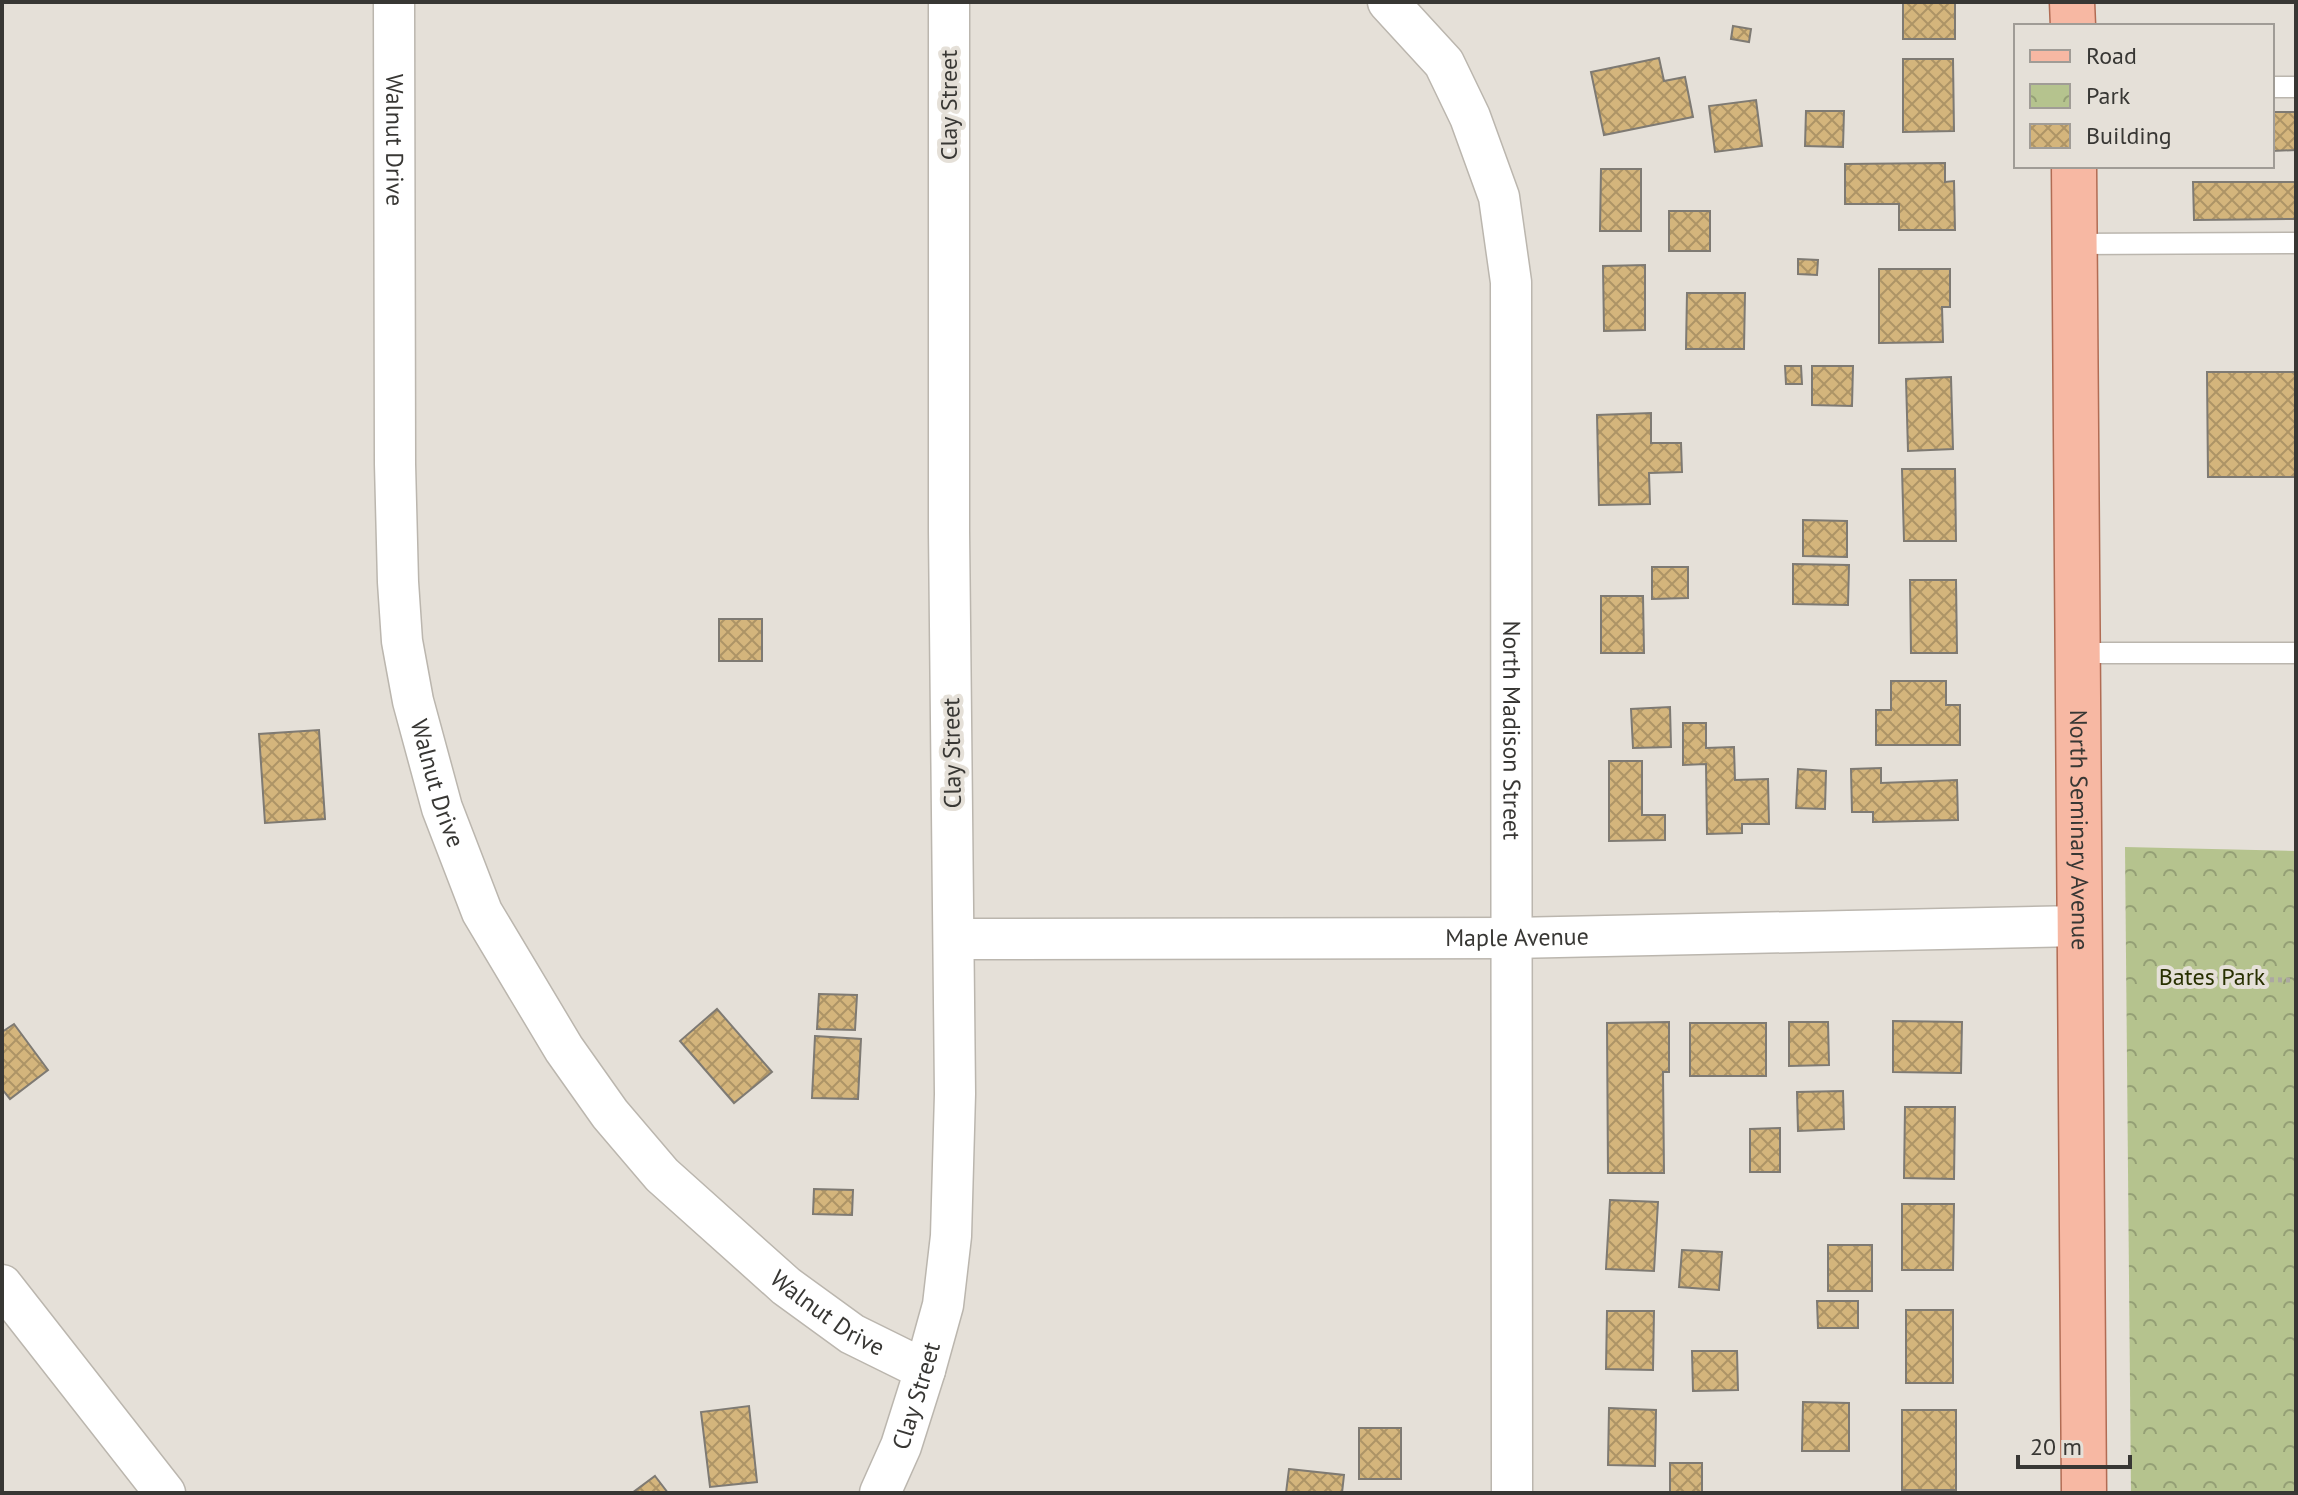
<svg xmlns="http://www.w3.org/2000/svg" width="2298" height="1495" viewBox="0 0 2298 1495" font-family="'PT Sans',sans-serif">
<defs>
<pattern id="park-crowns" width="20" height="18" patternUnits="userSpaceOnUse" patternTransform="scale(2)"><rect width="20" height="18" fill="#b5c38e"/><path d="M2 6a3 3 0 1 1 6 0M12 15a3 3 0 1 1 6 0" fill="none" stroke="#949f75"/></pattern>
<pattern id="building-cross-hatch" width="8" height="8" patternUnits="userSpaceOnUse" patternTransform="scale(2)"><rect width="8" height="8" fill="#d4b57c"/><path d="M0 0l8 8M0 8l8-8" fill="none" stroke="#ad9466"/></pattern>
</defs>
<rect width="100%" height="100%" fill="#e5e0d8"/>
<path fill="url(#park-crowns)" d="M 2125,847 L 2296,851 L 2296,1493 L 2131,1493 Z"/>
<g fill="url(#building-cross-hatch)" stroke="#7e7a73" stroke-width="2">
<rect x="1903" y="2" width="52" height="37"/>
<path d="M 1733,26 L 1751,29 L 1749,42 L 1731,39 Z"/>
<path d="M 1659,58 L 1664,81 L 1685,77 L 1693,117 L 1604,135 L 1591,72 Z"/>
<path d="M 1903,59 L 1953,59 L 1954,131 L 1903,132 Z"/>
<path d="M 1756,100 L 1762,146 L 1715,152 L 1709,106 Z"/>
<path d="M 1806,111 L 1844,111 L 1843,147 L 1805,146 Z"/>
<path d="M 2272,112 L 2296,112 L 2296,150 L 2272,151 Z"/>
<path d="M 1945,163 L 1945,182 L 1954,181 L 1955,230 L 1899,230 L 1899,204 L 1845,204 L 1845,164 Z"/>
<path d="M 1601,169 L 1641,169 L 1641,231 L 1600,231 Z"/>
<path d="M 2193,182 L 2296,182 L 2296,219 L 2194,220 Z"/>
<rect x="1669" y="211" width="41" height="40"/>
<path d="M 1798,259 L 1818,260 L 1817,275 L 1798,274 Z"/>
<path d="M 1645,265 L 1645,330 L 1604,331 L 1603,266 Z"/>
<path d="M 1879,269 L 1950,269 L 1950,307 L 1942,307 L 1943,342 L 1879,343 Z"/>
<path d="M 1687,293 L 1745,293 L 1744,349 L 1686,349 Z"/>
<path d="M 1785,366 L 1801,366 L 1802,384 L 1786,384 Z"/>
<path d="M 1812,366 L 1853,366 L 1852,406 L 1812,405 Z"/>
<path d="M 2207,372 L 2296,372 L 2296,477 L 2208,477 Z"/>
<path d="M 1951,377 L 1953,449 L 1908,451 L 1906,379 Z"/>
<path d="M 1651,413 L 1651,443 L 1681,443 L 1682,472 L 1649,473 L 1650,504 L 1599,505 L 1597,415 Z"/>
<path d="M 1902,469 L 1955,469 L 1956,541 L 1904,541 Z"/>
<path d="M 1803,520 L 1847,521 L 1847,557 L 1803,556 Z"/>
<path d="M 1793,564 L 1849,565 L 1848,605 L 1793,604 Z"/>
<path d="M 1652,567 L 1688,567 L 1688,598 L 1652,599 Z"/>
<path d="M 1910,580 L 1956,580 L 1957,653 L 1911,653 Z"/>
<path d="M 1601,596 L 1643,596 L 1644,653 L 1601,653 Z"/>
<rect x="719" y="619" width="43" height="42"/>
<path d="M 1891,681 L 1946,681 L 1946,705 L 1960,705 L 1960,745 L 1876,745 L 1876,710 L 1891,710 Z"/>
<path d="M 1670,707 L 1671,747 L 1633,748 L 1631,709 Z"/>
<path d="M 1683,723 L 1706,723 L 1706,748 L 1734,747 L 1735,780 L 1768,779 L 1769,824 L 1742,824 L 1742,833 L 1707,834 L 1706,764 L 1683,765 Z"/>
<path d="M 319,730 L 325,819 L 265,823 L 259,734 Z"/>
<path d="M 1609,761 L 1642,761 L 1642,815 L 1665,815 L 1665,840 L 1609,841 Z"/>
<path d="M 1881,768 L 1881,783 L 1957,780 L 1958,820 L 1873,822 L 1873,812 L 1852,812 L 1851,769 Z"/>
<path d="M 1798,769 L 1826,771 L 1825,809 L 1796,808 Z"/>
<path d="M 819,994 L 857,995 L 855,1030 L 817,1029 Z"/>
<path d="M 717,1009 L 772,1072 L 734,1103 L 680,1041 Z"/>
<path d="M 1893,1021 L 1962,1022 L 1961,1073 L 1893,1072 Z"/>
<path d="M 1669,1022 L 1669,1072 L 1663,1072 L 1664,1173 L 1608,1173 L 1607,1023 Z"/>
<path d="M 1789,1022 L 1828,1022 L 1829,1065 L 1789,1066 Z"/>
<rect x="1690" y="1023" width="76" height="53"/>
<path d="M 14,1024 L 48,1070 L 10,1099 L 2,1089 L 2,1032 Z"/>
<path d="M 815,1036 L 861,1039 L 858,1099 L 812,1098 Z"/>
<path d="M 1843,1091 L 1844,1129 L 1798,1131 L 1797,1092 Z"/>
<path d="M 1905,1107 L 1955,1107 L 1954,1179 L 1904,1178 Z"/>
<path d="M 1780,1128 L 1780,1172 L 1750,1172 L 1750,1129 Z"/>
<path d="M 814,1189 L 853,1190 L 852,1215 L 813,1214 Z"/>
<path d="M 1610,1200 L 1658,1202 L 1654,1271 L 1606,1269 Z"/>
<path d="M 1902,1204 L 1954,1204 L 1953,1270 L 1902,1270 Z"/>
<rect x="1828" y="1245" width="44" height="46"/>
<path d="M 1682,1250 L 1722,1252 L 1719,1290 L 1679,1287 Z"/>
<path d="M 1817,1301 L 1858,1301 L 1858,1328 L 1818,1328 Z"/>
<rect x="1906" y="1310" width="47" height="73"/>
<path d="M 1607,1311 L 1654,1311 L 1653,1370 L 1606,1369 Z"/>
<path d="M 1692,1351 L 1737,1351 L 1738,1390 L 1693,1391 Z"/>
<path d="M 1803,1402 L 1849,1403 L 1849,1451 L 1802,1451 Z"/>
<path d="M 749,1406 L 757,1482 L 710,1487 L 701,1412 Z"/>
<path d="M 1609,1408 L 1656,1410 L 1655,1466 L 1608,1465 Z"/>
<rect x="1902" y="1410" width="54" height="80"/>
<rect x="1359" y="1428" width="42" height="51"/>
<rect x="1670" y="1463" width="32" height="30"/>
<path d="M 1289,1469 L 1344,1475 L 1342,1493 L 1286,1493 Z"/>
<path d="M 655,1476 L 668,1493 L 632,1493 Z"/>
</g>
<g fill="none" stroke-linecap="round" stroke-linejoin="round">
<g stroke="#bbb6ae" stroke-width="23">
<g id="service">
<path d="M 2272,87 L 2296,87"/>
<path d="M 2074,244 L 2296,243"/>
<path d="M 2078,653 L 2296,653"/>
</g>
</g>
<g stroke="#bbb6ae" stroke-width="43">
<g id="minor">
<path id="s1" d="M 394,2 L 395,464 L 398,582 L 402,641 L 413,701 L 442,808 L 482,912 L 564,1049 L 610,1114 L 662,1175 L 786,1286 L 852,1334 L 925,1370"/>
<path id="s2" d="M 1388,2 L 1444,63 L 1470,117 L 1499,197 L 1511,282 L 1512,1493"/>
<path id="s3" d="M 955,939 L 1512,938 L 2080,926"/>
<path d="M 2,1285 L 165,1493"/>
<path id="s4" d="M 880,1493 L 901,1446 L 925,1370 L 943,1305 L 951,1236 L 955,1094 L 949,531 L 949,2"/>
</g>
</g>
<g stroke="#b16c54" stroke-width="47">
<g id="primary">
<path d="M 2072,2 L 2073,26"/>
<path id="s5" d="M 2074,166 L 2084,1493"/>
</g>
</g>
<path stroke="#aca8a2" stroke-width="5" stroke-dasharray="4 4" stroke-linecap="butt" d="M 2174,979 L 2296,980"/>
<use href="#service" stroke="#fff" stroke-width="20"/>
<use href="#minor" stroke="#fff" stroke-width="40"/>
<use href="#primary" stroke="#f7b8a3" stroke-width="44"/>
</g>
<g text-anchor="middle" stroke-width="8" stroke-linejoin="round" paint-order="stroke">
<g font-size="24" fill="#383734" stroke="#e5e0d8">
<text transform="translate(949 105) rotate(-90)" y="8">Clay Street</text>
<text dy="8" stroke="none"><textPath href="#s1" startOffset="138">Walnut Drive</textPath></text>
<text dy="8" stroke="none"><textPath href="#s2" startOffset="762">North Madison Street</textPath></text>
<text transform="translate(952 753) rotate(-91)" y="8">Clay Street</text>
<text dy="8" stroke="none"><textPath href="#s1" startOffset="786">Walnut Drive</textPath></text>
<text dy="8" stroke="none"><textPath href="#s5" startOffset="664">North Seminary Avenue</textPath></text>
<text dy="8" stroke="none"><textPath href="#s3" startOffset="562">Maple Avenue</textPath></text>
<text dy="8" stroke="none"><textPath href="#s1" startOffset="1458">Walnut Drive</textPath></text>
<text dy="8" stroke="none"><textPath href="#s4" startOffset="104">Clay Street</textPath></text>
</g>
<g font-size="24" fill="#283001" stroke="#e5e0d8">
<text x="2212" y="985">Bates Park</text>
</g>
</g>
<rect width="2298" height="1495" fill="none" stroke="#383734" stroke-width="8"/>
<rect x="2014" y="24" width="260" height="144" fill="#e5e0d8" stroke="#a09c96" stroke-width="2"/>
<rect x="2030" y="50" width="40" height="12" fill="#f7b8a3" stroke="#a09c96" stroke-width="2"/>
<text x="2086" y="64" font-size="24" fill="#383734">Road</text>
<rect x="2030" y="84" width="40" height="24" fill="url(#park-crowns)" stroke="#a09c96" stroke-width="2"/>
<text x="2086" y="104" font-size="24" fill="#383734">Park</text>
<rect x="2030" y="124" width="40" height="24" fill="url(#building-cross-hatch)" stroke="#a09c96" stroke-width="2"/>
<text x="2086" y="144" font-size="24" fill="#383734">Building</text>
<path d="M2018 1455v12h112v-12" fill="none" stroke="#383734" stroke-width="4"/>
<text x="2030" y="1455" font-size="24" fill="#383734" stroke="#e5e0d8" stroke-width="6" paint-order="stroke">20 m</text>
</svg>
